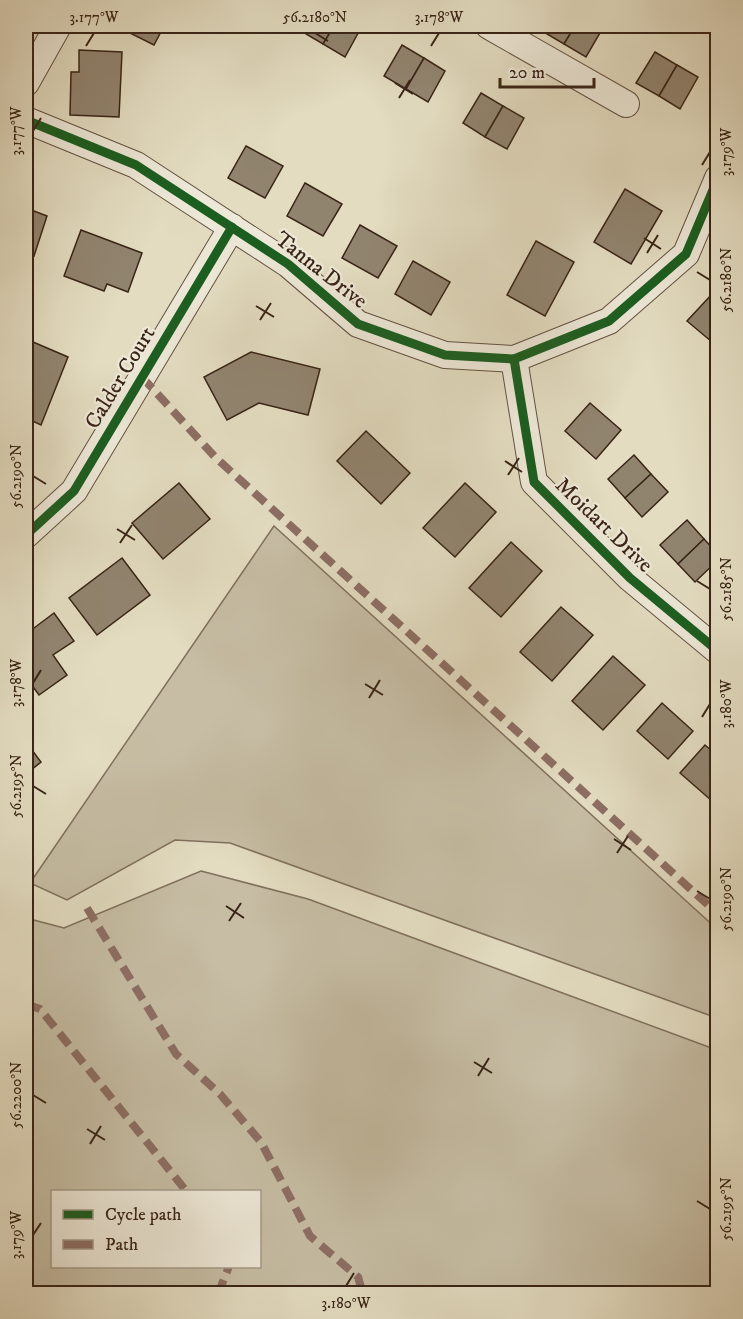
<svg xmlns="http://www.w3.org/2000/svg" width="743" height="1319" viewBox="0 0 743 1319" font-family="'IM FELL DW Pica',serif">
<rect width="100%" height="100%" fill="#e3dcc1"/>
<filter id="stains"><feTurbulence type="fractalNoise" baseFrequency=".00333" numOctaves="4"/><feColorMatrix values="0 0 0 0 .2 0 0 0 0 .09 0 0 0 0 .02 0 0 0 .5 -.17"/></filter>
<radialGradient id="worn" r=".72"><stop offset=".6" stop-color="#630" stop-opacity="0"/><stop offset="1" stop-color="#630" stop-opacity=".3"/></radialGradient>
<g fill="#c6bda4" stroke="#80705e" stroke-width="1.5" fill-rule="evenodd">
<path d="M 274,526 L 717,929 L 717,1018 L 230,843 L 175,840 L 67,900 L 30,883 Z"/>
<path d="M 201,871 L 308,899 L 717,1050 L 717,1293 L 26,1293 L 26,918 L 64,928 ZM 52,1192 L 260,1192 L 260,1266 L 52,1266 Z"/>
</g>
<g fill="#91846f" stroke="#392417" stroke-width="1.5">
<path d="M 116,26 L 164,26 L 154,45 Z"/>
<path d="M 304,26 L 334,26 L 323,44 L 301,31 Z"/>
<path d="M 334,26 L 362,26 L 345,57 L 323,44 Z"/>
<path d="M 546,26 L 575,26 L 564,44 L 542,31 Z"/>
<path d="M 575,26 L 604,26 L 586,57 L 564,44 Z"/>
<path d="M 402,45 L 424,58 L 406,89 L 384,76 Z"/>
<path d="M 79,50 L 122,52 L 119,117 L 70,115 L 71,72 L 79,72 Z"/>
<path d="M 655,52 L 677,65 L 659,96 L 636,83 Z"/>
<path d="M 424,58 L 445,71 L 428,102 L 406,89 Z"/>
<path d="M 677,65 L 698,77 L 680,109 L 659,96 Z"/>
<path d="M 481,93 L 503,106 L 485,137 L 463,123 Z"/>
<path d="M 503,106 L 524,118 L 507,149 L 485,137 Z"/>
<path d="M 246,146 L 283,166 L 265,198 L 228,178 Z"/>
<path d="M 305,183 L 342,204 L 323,236 L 287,216 Z"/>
<path d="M 625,189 L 662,211 L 631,264 L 594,242 Z"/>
<path d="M 26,208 L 47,216 L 34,256 L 26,253 Z"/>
<path d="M 360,225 L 397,246 L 378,278 L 342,258 Z"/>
<path d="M 81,230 L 142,253 L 128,292 L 107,284 L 104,291 L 64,276 Z"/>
<path d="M 536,241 L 574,262 L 545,316 L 507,295 Z"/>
<path d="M 413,261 L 450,282 L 431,315 L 395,294 Z"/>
<path d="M 713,293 L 718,297 L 718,347 L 687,321 Z"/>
<path d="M 26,339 L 68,357 L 41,425 L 26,418 Z"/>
<path d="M 251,352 L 320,369 L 308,415 L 259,403 L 227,420 L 204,377 Z"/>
<path d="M 590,403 L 621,430 L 596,459 L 565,431 Z"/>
<path d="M 366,431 L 410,473 L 381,504 L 337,461 Z"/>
<path d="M 634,455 L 651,474 L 625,498 L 608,479 Z"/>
<path d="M 651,474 L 668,492 L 642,517 L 625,498 Z"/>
<path d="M 179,483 L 210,519 L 163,559 L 132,523 Z"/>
<path d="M 465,483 L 496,512 L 455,557 L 423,528 Z"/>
<path d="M 687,520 L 704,539 L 678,564 L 660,545 Z"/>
<path d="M 704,539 L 718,554 L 718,560 L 695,582 L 678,564 Z"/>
<path d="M 511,542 L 542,571 L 501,617 L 469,588 Z"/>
<path d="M 122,558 L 150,595 L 97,635 L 69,598 Z"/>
<path d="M 561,607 L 593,635 L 552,681 L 520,652 Z"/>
<path d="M 54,613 L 74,641 L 53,655 L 67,675 L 39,695 L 26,677 L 26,634 Z"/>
<path d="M 613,656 L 645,685 L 603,730 L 572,701 Z"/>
<path d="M 662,703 L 693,731 L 668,759 L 637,731 Z"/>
<path d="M 26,742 L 41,762 L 26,774 Z"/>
<path d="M 705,745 L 718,756 L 718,794 L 712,801 L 680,773 Z"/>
</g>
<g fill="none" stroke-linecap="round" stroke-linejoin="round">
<g stroke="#645242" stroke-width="28">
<g id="street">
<path d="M 489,26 L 626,104"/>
<path d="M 26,83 L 58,26"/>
<path d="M 26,120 L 136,165 L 288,264 L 358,324 L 445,355 L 514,359 L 609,321 L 686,254 L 718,178"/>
<path d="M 514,359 L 534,482 L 630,578 L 718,651"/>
<path d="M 26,535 L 74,491 L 232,227"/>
</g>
</g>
<use href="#street" stroke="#ede8d7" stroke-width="26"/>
<g stroke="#8d6e63" stroke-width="8" stroke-dasharray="15 8" stroke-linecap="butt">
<path d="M 142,377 L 215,457 L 718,914"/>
<path d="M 87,908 L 176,1054 L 220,1094 L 261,1142 L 310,1236 L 358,1277 L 363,1294"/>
<path d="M 26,1004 L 40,1009 L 187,1192"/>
<path d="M 218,1294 L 228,1269 L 227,1266"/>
</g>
<g stroke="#ede8d7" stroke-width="13">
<g id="cycleway">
<path d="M 26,120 L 136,165 L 288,264 L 358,324 L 445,355 L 514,359 L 609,321 L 686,254 L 718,178"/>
<path d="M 514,359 L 534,482 L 630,578 L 718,651"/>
<path d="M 26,535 L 74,491 L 232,227"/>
</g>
</g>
<use href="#cycleway" stroke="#1b5e20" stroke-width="9"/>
</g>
<path fill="none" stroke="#392417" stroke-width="2" d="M 315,33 L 328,41M 86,46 L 94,33M 431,46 L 439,33M 395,83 L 413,94M 399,98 L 410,80M 33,131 L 41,118M 702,165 L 710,152M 644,238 L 661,249M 647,253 L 658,235M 697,272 L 710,280M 256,306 L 274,317M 260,320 L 271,303M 505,461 L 522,472M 508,475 L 519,458M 33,476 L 46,484M 117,529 L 135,540M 120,543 L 132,525M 697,581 L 710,589M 33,683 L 41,670M 365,684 L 383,695M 369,698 L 380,680M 702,717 L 710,704M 33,786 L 46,794M 614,839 L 631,850M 617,853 L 628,836M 697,891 L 710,899M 226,906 L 244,918M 229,921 L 241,903M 474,1062 L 492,1073M 478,1076 L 489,1058M 33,1095 L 46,1103M 87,1129 L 105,1140M 90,1144 L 101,1126M 697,1201 L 710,1209M 33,1235 L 41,1223M 346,1286 L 354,1273"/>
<g text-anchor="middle" stroke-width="4.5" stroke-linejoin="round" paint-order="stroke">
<g font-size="22" fill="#392417" stroke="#ede8d7">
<text transform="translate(322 269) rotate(38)" y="8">Tanna Drive</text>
<text transform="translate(119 377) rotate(-59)" y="8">Calder Court</text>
<text transform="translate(605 524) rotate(44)" y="8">Moidart Drive</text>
</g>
</g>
<rect width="743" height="1319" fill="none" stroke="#e3dcc1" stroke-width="66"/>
<rect x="51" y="1190" width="210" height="78" fill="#ede8d7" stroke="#a59a8a" stroke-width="1.5"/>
<rect x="63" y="1210" width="30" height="9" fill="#1b5e20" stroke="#a59a8a" stroke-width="1.5"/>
<text x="105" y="1220" font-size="18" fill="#392417">Cycle path</text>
<rect x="63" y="1240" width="30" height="9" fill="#8d6e63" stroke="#a59a8a" stroke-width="1.5"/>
<text x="105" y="1250" font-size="18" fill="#392417">Path</text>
<path d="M500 78v9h94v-9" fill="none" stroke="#392417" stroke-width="3"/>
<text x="509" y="78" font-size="18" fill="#392417" stroke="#ede8d7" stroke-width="4.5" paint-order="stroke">20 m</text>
<rect x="33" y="33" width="677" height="1253" fill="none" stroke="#392417" stroke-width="2"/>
<g font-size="15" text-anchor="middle" fill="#392417">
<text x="94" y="22">3.177°W</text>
<text x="315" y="22">56.2180°N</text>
<text x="439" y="22">3.178°W</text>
<text transform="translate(16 131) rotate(-90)" y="5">3.177°W</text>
<text transform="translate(726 152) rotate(-90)" y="5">3.179°W</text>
<text transform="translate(726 280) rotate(-90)" y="5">56.2180°N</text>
<text transform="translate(16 476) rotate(-90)" y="5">56.2190°N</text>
<text transform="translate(726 589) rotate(-90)" y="5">56.2185°N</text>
<text transform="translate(16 683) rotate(-90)" y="5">3.178°W</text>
<text transform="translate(726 704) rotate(-90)" y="5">3.180°W</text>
<text transform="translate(16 786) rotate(-90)" y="5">56.2195°N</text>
<text transform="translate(726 899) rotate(-90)" y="5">56.2190°N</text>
<text transform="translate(16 1095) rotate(-90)" y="5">56.2200°N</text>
<text transform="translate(726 1209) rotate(-90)" y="5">56.2195°N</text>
<text transform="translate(16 1235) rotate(-90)" y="5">3.179°W</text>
<text x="346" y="1308">3.180°W</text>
</g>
<rect width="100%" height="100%" filter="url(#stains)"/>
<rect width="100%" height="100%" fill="url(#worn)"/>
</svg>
